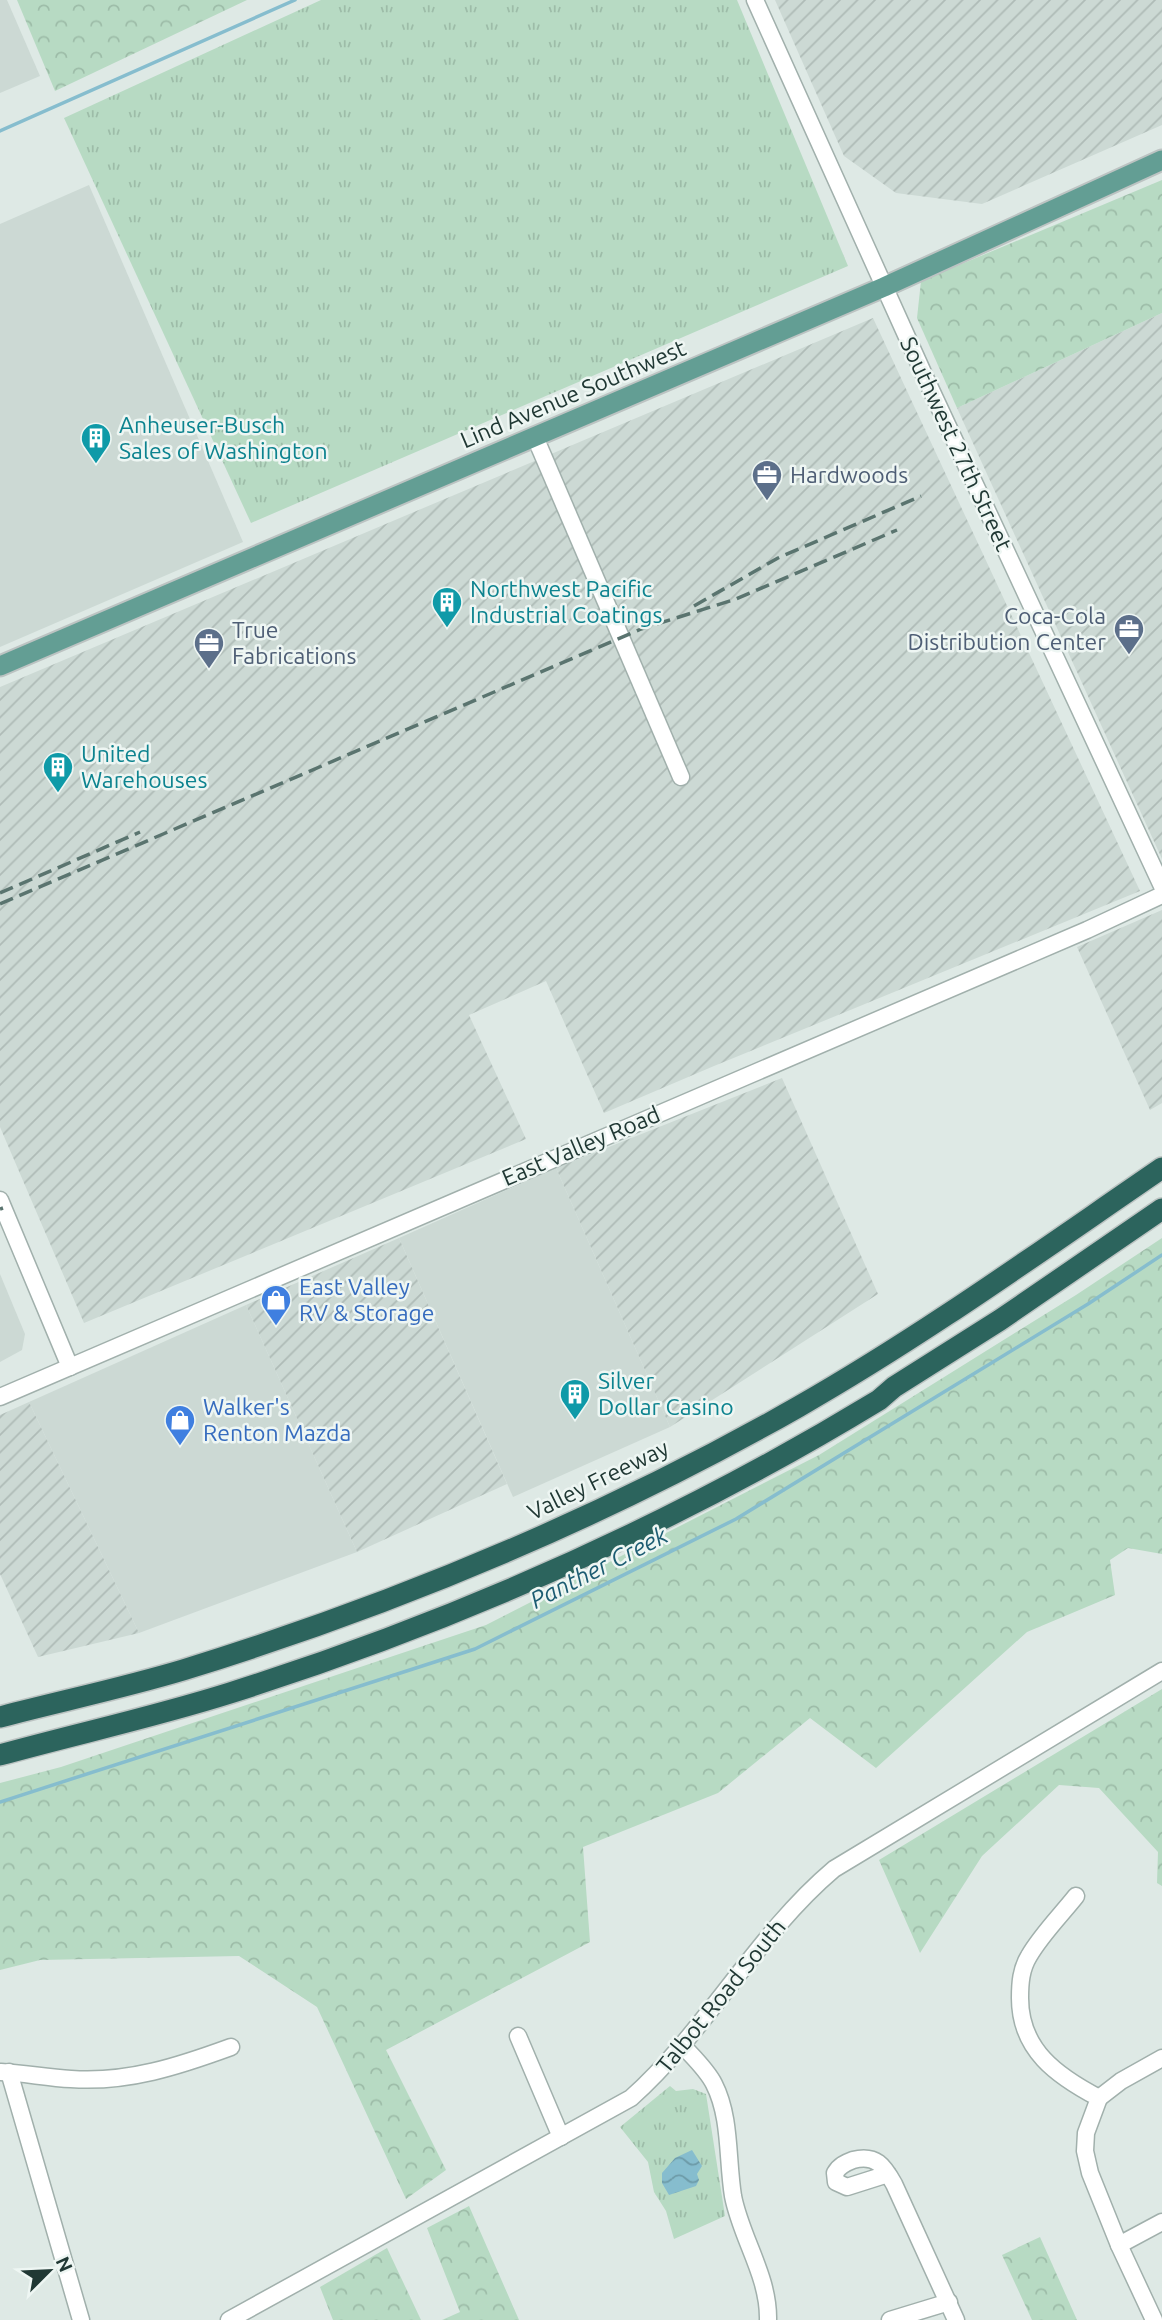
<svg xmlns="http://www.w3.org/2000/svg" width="1162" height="2320" viewBox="0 0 1162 2320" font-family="Ubuntu,sans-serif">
<defs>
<pattern id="industrial-furrows" width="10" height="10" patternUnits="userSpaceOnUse" patternTransform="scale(1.75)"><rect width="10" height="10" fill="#ccd9d4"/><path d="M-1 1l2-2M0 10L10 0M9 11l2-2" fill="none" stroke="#afbbb7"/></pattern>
<pattern id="grass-tufts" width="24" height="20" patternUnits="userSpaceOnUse" patternTransform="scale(1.75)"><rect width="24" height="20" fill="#b7dac3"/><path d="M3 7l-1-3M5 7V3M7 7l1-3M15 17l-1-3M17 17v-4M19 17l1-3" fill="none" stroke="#9dbca8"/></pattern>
<pattern id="forest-crowns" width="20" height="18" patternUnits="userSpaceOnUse" patternTransform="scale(1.75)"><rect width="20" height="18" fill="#b7dac3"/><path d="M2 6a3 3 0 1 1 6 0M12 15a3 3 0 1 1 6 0" fill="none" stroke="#9dbca8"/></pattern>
<pattern id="water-waves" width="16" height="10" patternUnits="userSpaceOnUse" patternTransform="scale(1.75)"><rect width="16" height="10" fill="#86bdce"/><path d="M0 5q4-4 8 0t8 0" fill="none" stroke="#6d9ba8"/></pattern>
</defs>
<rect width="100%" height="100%" fill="#dee9e5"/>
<g fill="#ccd9d4">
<path d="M 0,0 L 7,0 L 40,76 L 0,93 Z"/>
<path d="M 89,185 L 243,542 L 0,647 L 0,224 Z"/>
<path d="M 556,1168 L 670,1427 L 513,1497 L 399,1238 Z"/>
<path d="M 0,1274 L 25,1334 L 22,1350 L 0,1362 Z"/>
<path d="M 246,1305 L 357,1552 L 139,1633 L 29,1402 Z"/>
</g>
<g fill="url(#industrial-furrows)">
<path d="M 775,0 L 1162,0 L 1162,125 L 982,204 L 896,193 L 844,156 Z"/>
<path d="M 1162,313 L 1162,859 L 957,408 Z"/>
<path d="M 873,318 L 1140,891 L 714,1066 L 604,1113 L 546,981 L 469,1015 L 526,1139 L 84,1323 L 0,1127 L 0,687 Z"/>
<path d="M 1162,910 L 1162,1103 L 1150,1110 L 1077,947 Z"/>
<path d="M 782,1078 L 878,1294 L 670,1427 L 556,1168 Z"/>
<path d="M 399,1238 L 507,1484 L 357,1552 L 246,1305 Z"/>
<path d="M 29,1402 L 139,1633 L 38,1657 L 0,1574 L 0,1415 Z"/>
</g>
<g fill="url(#grass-tufts)">
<path d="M 321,0 L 737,0 L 848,266 L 251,523 L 64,118 Z"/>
<path d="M 670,2086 L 676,2091 L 693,2089 L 706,2094 L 725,2216 L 674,2239 L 666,2211 L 654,2192 L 648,2162 L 620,2127 Z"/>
</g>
<g fill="url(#forest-crowns)">
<path d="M 17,0 L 247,0 L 55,91 Z"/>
<path d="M 1162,180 L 1162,313 L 957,408 L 917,318 L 921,281 Z"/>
<path d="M 1162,1238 L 1162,1554 L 1128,1548 L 1110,1560 L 1115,1595 L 1027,1632 L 876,1768 L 810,1718 L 718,1793 L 583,1847 L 590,1942 L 386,2050 L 446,2170 L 406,2199 L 317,2007 L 239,1956 L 40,1960 L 0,1970 L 0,1783 L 61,1767 L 486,1625 L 819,1455 L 1076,1295 Z"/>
<path d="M 1162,1689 L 1162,1886 L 1157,1883 L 1158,1852 L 1099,1788 L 1059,1785 L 982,1856 L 920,1953 L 879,1860 Z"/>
<path d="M 469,2206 L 519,2320 L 442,2320 L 460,2312 L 427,2228 Z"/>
<path d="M 1040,2237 L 1077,2320 L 1032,2320 L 1002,2255 Z"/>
<path d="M 387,2248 L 421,2320 L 333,2320 L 320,2287 Z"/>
</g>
<path fill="url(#water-waves)" d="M 692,2150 L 702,2166 L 697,2174 L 699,2180 L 696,2186 L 669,2195 L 662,2183 L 662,2173 L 675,2158 Z"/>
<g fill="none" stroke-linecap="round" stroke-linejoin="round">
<g stroke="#86bdce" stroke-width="3.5">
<path d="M 0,131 L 295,0"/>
<path d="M 0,1802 L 475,1649 L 736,1519 L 1088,1304 L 1162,1255"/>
</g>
<g stroke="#a1b0ac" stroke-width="19">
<g id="minor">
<path d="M 755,0 L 925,377 L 1162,886"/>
<path d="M 535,437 L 681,777"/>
<path d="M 0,1200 L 70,1367"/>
<path d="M 0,1397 L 1087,930 L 1162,895"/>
<path d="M 1076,1896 C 1061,1915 1041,1935 1029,1956 C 1021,1969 1020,1983 1020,1998 C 1020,2050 1057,2076 1099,2098 L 1086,2133 L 1085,2151 L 1090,2173 L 1119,2245 L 1154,2320"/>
<path d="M 518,2036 L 561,2137"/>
<path d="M 683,2046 C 694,2058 707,2070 714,2084 C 731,2117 727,2159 733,2196 C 741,2238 769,2276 768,2320"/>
<path d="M 1,2072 C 24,2073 48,2078 71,2079 C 128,2083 179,2066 231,2047"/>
<path d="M 9,2072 L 81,2320"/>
<path d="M 1099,2098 L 1121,2081 L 1162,2058"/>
<path d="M 888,2174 L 847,2187 L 836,2182 L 835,2173 C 839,2166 845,2163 853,2160 C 876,2154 884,2166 894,2184 L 956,2320"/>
<path d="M 1119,2245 L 1162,2222"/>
<path d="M 229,2320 L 631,2098 C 708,2029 756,1935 834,1869 L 1162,1671"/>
<path d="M 890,2320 L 949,2302"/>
</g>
</g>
<g stroke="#bcc3c2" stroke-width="23">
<path id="major" d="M 0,666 L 884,287 L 1162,160"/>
</g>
<g stroke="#bcc3c2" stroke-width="24">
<g id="highway">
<path d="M 0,1717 C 61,1701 123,1688 183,1670 C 397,1604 603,1518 798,1407 C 924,1335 1042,1250 1162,1168"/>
<path d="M 0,1755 C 76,1734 154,1717 230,1693 C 457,1621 675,1524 879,1400 L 894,1387 L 1000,1320 L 1162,1209"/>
</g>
</g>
<use href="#minor" stroke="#fff" stroke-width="16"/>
<use href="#major" stroke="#639e94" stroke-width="19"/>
<use href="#highway" stroke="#2c645d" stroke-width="21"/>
<g stroke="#5a746f" stroke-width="3.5" stroke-dasharray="14 7" stroke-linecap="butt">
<path d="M 694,606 L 778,558 L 921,496"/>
<path d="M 0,893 L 140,832"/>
<path d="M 0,904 L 641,629 L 736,599 L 897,530"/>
<path d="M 0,1209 L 3,1208"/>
</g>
</g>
<defs>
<g id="building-pin" transform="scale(1.575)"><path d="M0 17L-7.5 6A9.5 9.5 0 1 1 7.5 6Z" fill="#0f9aa8" stroke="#eef6f3"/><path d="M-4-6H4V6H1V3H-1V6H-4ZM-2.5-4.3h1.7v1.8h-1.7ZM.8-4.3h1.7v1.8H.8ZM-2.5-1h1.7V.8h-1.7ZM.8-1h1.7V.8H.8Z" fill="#fff"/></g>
<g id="office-pin" transform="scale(1.575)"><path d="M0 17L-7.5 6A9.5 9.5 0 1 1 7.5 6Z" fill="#5c6f8a" stroke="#eef6f3"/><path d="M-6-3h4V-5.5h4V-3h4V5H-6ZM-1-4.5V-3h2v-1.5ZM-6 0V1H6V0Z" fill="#fff"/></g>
<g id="shop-pin" transform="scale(1.575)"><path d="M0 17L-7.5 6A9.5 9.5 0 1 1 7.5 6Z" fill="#3f7fe0" stroke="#eef6f3"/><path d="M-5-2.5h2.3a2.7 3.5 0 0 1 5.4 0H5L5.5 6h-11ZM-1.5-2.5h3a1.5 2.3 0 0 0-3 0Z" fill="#fff"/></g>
</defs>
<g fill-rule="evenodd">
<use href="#building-pin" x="96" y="438"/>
<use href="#office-pin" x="767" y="475"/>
<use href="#building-pin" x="447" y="602"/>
<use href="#office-pin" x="1129" y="629"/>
<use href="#office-pin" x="209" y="643"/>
<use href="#building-pin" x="58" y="767"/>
<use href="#shop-pin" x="276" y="1300"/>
<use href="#building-pin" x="575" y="1394"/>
<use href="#shop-pin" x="180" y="1420"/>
</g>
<g text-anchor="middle" stroke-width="5" stroke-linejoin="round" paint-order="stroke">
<g font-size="23" fill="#203834" stroke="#eef6f3">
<text transform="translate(573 394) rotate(-23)" y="8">Lind Avenue Southwest</text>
<text transform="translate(956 444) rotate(65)" y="8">Southwest 27th Street</text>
<text transform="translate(581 1146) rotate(-23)" y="8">East Valley Road</text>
<text transform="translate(598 1480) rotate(-26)" y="8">Valley Freeway</text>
<text transform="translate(721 1996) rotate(-51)" y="8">Talbot Road South</text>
</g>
<g font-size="23" fill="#0d838f" stroke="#eef6f3" text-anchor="start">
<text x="119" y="433">Anheuser-Busch<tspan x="119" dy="26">Sales of Washington</tspan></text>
<text x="470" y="597">Northwest Pacific<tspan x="470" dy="26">Industrial Coatings</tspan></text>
<text x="81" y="762">United<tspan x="81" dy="26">Warehouses</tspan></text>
<text x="598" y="1389">Silver<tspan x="598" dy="26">Dollar Casino</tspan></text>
</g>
<g font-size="23" fill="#4e5e75" stroke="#eef6f3" text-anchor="start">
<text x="790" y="483">Hardwoods</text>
<text x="1106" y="624" text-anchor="end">Coca-Cola<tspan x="1106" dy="26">Distribution Center</tspan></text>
<text x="232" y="638">True<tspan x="232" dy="26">Fabrications</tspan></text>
</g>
<g font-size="23" fill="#366cbe" stroke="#eef6f3" text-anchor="start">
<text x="299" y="1295">East Valley<tspan x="299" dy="26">RV &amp; Storage</tspan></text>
<text x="203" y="1415">Walker's<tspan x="203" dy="26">Renton Mazda</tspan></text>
</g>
<g font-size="24" font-style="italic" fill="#1c5c72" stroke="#eef6f3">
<text transform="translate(599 1568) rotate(-27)" y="8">Panther Creek</text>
</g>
</g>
<g transform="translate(49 2271) rotate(66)" stroke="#eef6f3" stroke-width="5" paint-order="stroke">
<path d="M0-5L12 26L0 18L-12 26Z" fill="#203834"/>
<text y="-10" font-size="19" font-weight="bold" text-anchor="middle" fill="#203834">N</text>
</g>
</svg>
